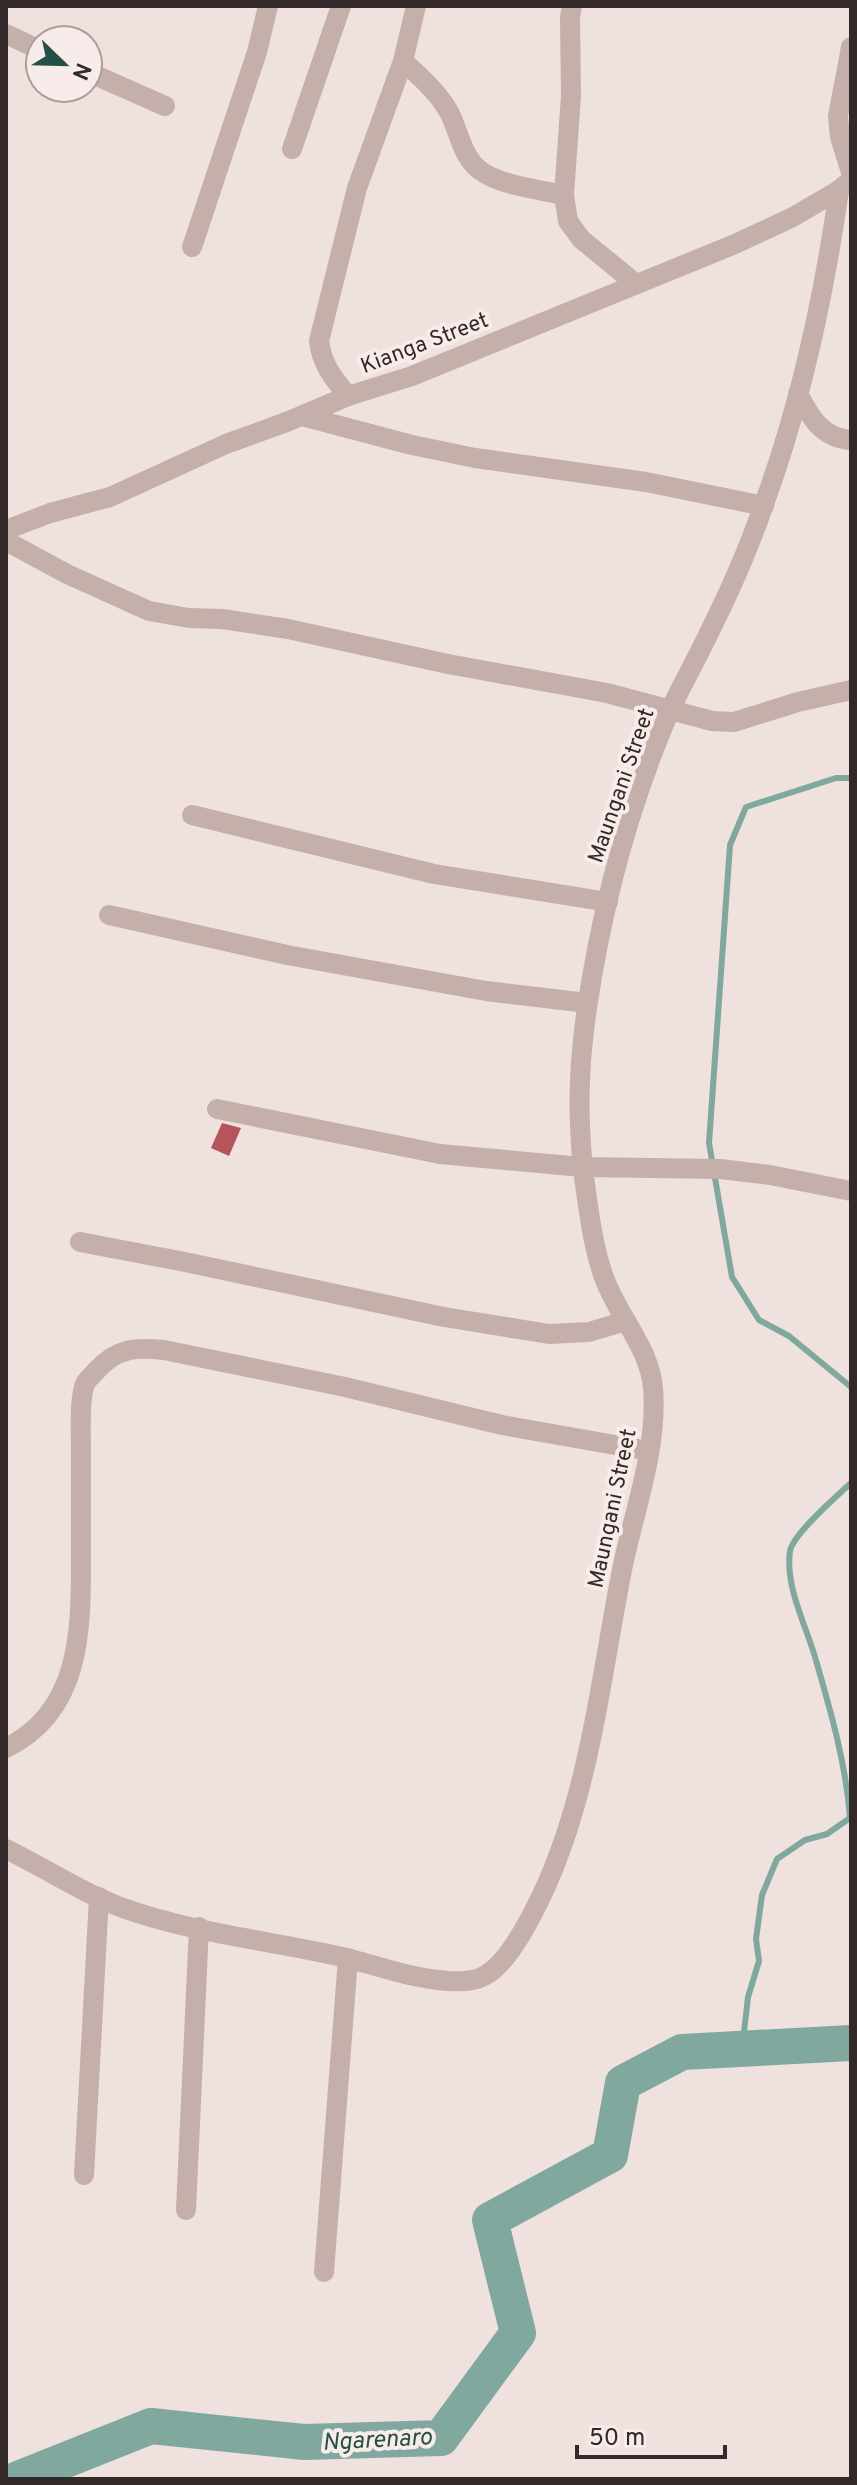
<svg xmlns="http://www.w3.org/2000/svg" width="857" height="2485" viewBox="0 0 857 2485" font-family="Overpass,sans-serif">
<rect width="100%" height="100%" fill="#efe1dd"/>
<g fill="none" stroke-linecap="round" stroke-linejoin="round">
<g stroke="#80a89e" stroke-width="6">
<path d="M 851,778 L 836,778 L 746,807 L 730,845 L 709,1143 L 732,1277 L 759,1320 L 789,1336 L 851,1387"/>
<path d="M 742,2049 L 748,1997 L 759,1961 L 756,1939 L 762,1895 L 777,1859 L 805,1840 L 827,1834 L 850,1818 C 846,1763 830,1709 815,1657 C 805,1623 785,1586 790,1551 C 793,1534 837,1496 851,1483"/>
</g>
<path stroke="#80a89e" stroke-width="36" d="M 18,2479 L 151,2426 L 304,2442 L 441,2438 L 518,2333 L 490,2220 L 610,2155 L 623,2083 L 682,2052 L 851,2043"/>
</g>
<path fill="#b65459" d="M 222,1123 L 241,1128 L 229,1156 L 211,1148 Z"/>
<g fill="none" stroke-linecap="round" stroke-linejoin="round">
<g stroke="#c5afab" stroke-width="20">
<path d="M 572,6 L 570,17 L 571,96 L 564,195 L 568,221 L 581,239 L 636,284"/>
<path d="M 6,34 L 40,50"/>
<path d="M 851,47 L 838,116 L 840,137 L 851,172"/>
<path d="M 403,61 C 420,77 437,91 449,112 C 459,131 462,158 481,171 C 500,185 540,190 564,195"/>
<path d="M 88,72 L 165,106"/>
<path d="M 292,149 L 341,6"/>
<path d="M 192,247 L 257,52 L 268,6"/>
<path d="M 798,394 C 811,418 822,438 851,440"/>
<path d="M 348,396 C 333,378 322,365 319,341 L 357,188 L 403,61 L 416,6"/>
<path d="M 302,416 L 412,445 L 475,458 L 646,482 L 764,506"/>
<path d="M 6,530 L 50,513 L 110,497 L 226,444 L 289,421 L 348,396 L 412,376 L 735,244 L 793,217 L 839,190 L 851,180"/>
<path d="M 6,541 L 67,574 L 149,611 L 189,618 L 222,619 L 288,629 L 448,664 L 607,693 L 712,721 L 734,722 L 798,702 L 851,690"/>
<path d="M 192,815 L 434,874 L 608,902"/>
<path d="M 109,915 L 287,955 L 486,991 L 587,1003"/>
<path d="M 217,1109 L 440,1154 L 582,1167 L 720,1169 L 770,1175 L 851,1191"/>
<path d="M 80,1242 L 185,1262 L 444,1317 L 549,1334 L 589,1332 L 626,1321"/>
<path d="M 6,1748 C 82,1711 81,1629 81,1555 C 81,1521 81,1486 81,1451 C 81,1435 79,1398 85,1384 C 87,1379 94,1374 97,1370 C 117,1348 136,1347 164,1350 L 345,1387 L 502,1425 L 649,1451"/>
<path d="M 6,1849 C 45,1868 82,1893 123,1908 C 190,1932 264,1940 333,1955 C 372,1963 409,1979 449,1981 C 460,1982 475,1981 484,1976 C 501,1967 514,1946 523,1931 C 588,1820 598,1689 623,1565 C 635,1508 658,1447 653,1388 C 650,1349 619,1317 605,1280 C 595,1254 591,1226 587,1199 C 577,1133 577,1074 587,1008 C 602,907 629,805 670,710 C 682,685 696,660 708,635 C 729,593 749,548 764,504 C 801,403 824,296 839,190"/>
<path d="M 84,2175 L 99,1897"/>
<path d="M 186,2210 L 199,1927"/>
<path d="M 324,2272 L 348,1958"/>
</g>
</g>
<g text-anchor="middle" stroke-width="8" stroke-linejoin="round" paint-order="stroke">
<g font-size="22" fill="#342929" stroke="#f7ece9">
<text transform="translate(424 342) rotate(-21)" y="8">Kianga Street</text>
<text transform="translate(620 785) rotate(-71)" y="8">Maungani Street</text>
<text transform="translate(611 1508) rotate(-78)" y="8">Maungani Street</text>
</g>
<g font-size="24" font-style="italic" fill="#245046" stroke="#f7ece9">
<text transform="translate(377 2439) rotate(-3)" y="8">Ngarenaro</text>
</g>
</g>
<rect width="857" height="2485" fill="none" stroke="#342929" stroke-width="16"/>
<g transform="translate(64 64) rotate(113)"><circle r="38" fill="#f7ece9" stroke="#a99e9c" stroke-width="2"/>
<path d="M0-6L14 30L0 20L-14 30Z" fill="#245046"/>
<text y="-12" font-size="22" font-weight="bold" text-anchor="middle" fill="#342929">N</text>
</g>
<path d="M577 2445v12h148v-12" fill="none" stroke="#342929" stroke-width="4"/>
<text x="589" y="2445" font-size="24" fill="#342929" stroke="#f7ece9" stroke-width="6" paint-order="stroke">50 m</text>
</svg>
